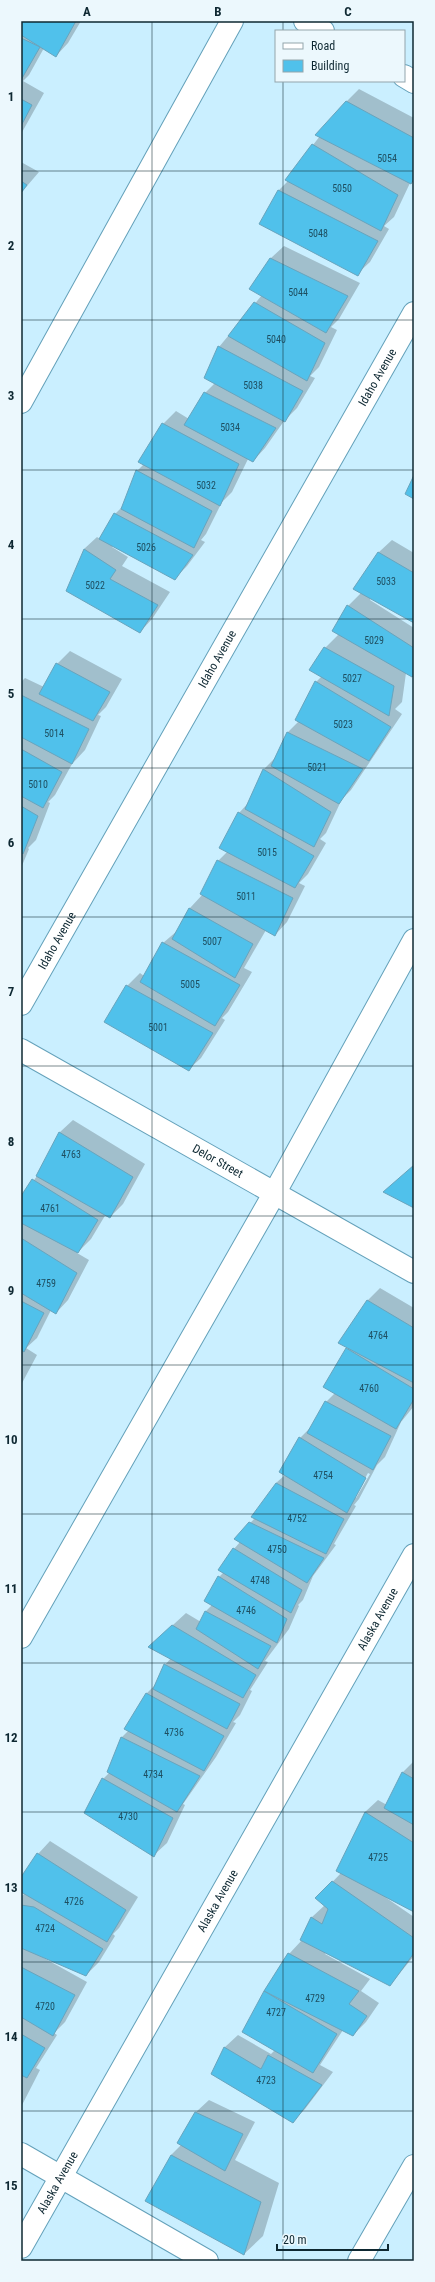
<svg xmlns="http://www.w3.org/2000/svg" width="435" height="2282" viewBox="0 0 435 2282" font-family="'Roboto Condensed',sans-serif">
<rect width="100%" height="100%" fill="#caefff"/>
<g fill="#0003" fill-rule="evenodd">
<path d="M 21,21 L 81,21 L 68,43 L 56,56 L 44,48 L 29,75 L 23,81 L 44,93 L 21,134 Z"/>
<path d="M 359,89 L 414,118 L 414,180 L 410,183 L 394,217 L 384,226 L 389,229 L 370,262 L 357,274 L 260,224 L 279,190 L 288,181 L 313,145 L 347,101 Z"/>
<path d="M 21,162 L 39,172 L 21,193 Z"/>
<path d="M 284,246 L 360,283 L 339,319 L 331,327 L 337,330 L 319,367 L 310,376 L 315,378 L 297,408 L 284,421 L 265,448 L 253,461 L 248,459 L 232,492 L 222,502 L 206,534 L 201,540 L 205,542 L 187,566 L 174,579 L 113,545 L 112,547 L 128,557 L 122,566 L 170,592 L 152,619 L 140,632 L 84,549 L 97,537 L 100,539 L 115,514 L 123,506 L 137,471 L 144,464 L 163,424 L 176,411 L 189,419 L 205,393 L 215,383 L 219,347 L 262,295 L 250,288 L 271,258 Z"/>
<path d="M 392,540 L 414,553 L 414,622 L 371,598 L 370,600 L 414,628 L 414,674 L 406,673 L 402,702 L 395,709 L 402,714 L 351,790 L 342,799 L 326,833 L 320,839 L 326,843 L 308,874 L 299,883 L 305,886 L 287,922 L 275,935 L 266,930 L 244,968 L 252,972 L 228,1012 L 222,1018 L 225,1020 L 201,1058 L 188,1070 L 127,986 L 140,973 L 144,976 L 163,943 L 177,931 L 190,908 L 203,894 L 218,861 L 228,851 L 221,848 L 239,813 L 249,802 L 264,769 L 277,756 L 288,732 L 299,721 L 316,682 L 322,676 L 325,648 L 339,634 L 348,606 L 361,593 L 355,589 L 379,552 Z"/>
<path d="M 70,651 L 122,679 L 106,707 L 98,715 L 101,716 L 85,750 L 72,764 L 55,795 L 48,802 L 50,803 L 36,840 L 28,848 L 29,849 L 21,868 L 21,682 L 25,678 L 44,687 L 57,664 Z"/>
<path d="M 73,1120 L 145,1164 L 123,1204 L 110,1217 L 106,1214 L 91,1239 L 77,1253 L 89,1260 L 68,1300 L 56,1313 L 51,1310 L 37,1338 L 26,1348 L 37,1355 L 21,1385 L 21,1198 L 37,1176 L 60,1132 Z"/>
<path d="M 380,1288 L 414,1308 L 414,1406 L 401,1422 L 385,1457 L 377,1465 L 359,1499 L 354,1505 L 356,1506 L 334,1544 L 336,1545 L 313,1576 L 303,1600 L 298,1605 L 299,1606 L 289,1629 L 265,1661 L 268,1662 L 250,1690 L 252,1691 L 240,1715 L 233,1722 L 236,1723 L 216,1757 L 183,1804 L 185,1805 L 167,1843 L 154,1855 L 85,1813 L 103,1779 L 110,1772 L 108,1771 L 122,1737 L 129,1730 L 146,1694 L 156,1684 L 165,1665 L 171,1658 L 149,1647 L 186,1613 L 201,1622 L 206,1611 L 212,1605 L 219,1577 L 224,1572 L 234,1549 L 240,1542 L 235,1539 L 255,1518 L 276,1483 L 285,1475 L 300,1438 L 313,1425 L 326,1402 L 335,1393 L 325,1387 L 348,1348 L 367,1301 ZM 368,1473 L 370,1474 L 356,1498 L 354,1498 Z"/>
<path d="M 414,1761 L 414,1910 L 385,1897 L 414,1917 L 414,1956 L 390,1985 L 326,1952 L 325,1954 L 370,1979 L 361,1991 L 379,2003 L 366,2022 L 353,2035 L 343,2030 L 320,2065 L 333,2072 L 305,2109 L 292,2122 L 212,2074 L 225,2047 L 238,2035 L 271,2054 L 275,2050 L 264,1992 L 289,1954 L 302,1940 L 312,1917 L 325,1905 L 317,1898 L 342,1872 L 365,1812 L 378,1800 L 387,1805 L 402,1773 Z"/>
<path d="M 50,1841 L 138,1897 L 119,1928 L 113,1934 L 115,1936 L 99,1962 L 86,1975 L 35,1953 L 87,1982 L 65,2022 L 54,2033 L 57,2035 L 36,2068 L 40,2070 L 21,2107 L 21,1897 L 25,1893 L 21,1890 L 21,1879 L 38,1854 Z"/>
<path d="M 209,2100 L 255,2122 L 235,2160 L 279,2183 L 263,2236 L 244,2254 L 171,2155 L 182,2144 L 179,2142 L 196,2112 Z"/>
</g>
<g fill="#50c1eb" stroke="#68a4bd">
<path d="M 21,21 L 76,21 L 56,57 L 21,35 Z"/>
<path d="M 21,38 L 40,47 L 21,80 Z"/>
<path d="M 21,99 L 32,105 L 21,126 Z"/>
<path d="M 346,101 L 414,138 L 414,179 L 411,184 L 315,135 Z"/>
<path d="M 312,144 L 398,195 L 381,231 L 285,180 Z"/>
<path d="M 21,181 L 27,185 L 21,193 Z"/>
<path d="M 278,190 L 378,241 L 358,276 L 259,224 Z"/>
<path d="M 270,258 L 348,296 L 326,333 L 249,289 Z"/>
<path d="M 254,302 L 325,343 L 307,381 L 228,336 Z"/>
<path d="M 218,346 L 303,391 L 285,422 L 204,378 Z"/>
<path d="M 204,392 L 276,428 L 253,462 L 184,425 Z"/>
<path d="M 162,423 L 239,464 L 220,506 L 138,462 Z"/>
<path d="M 136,470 L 212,511 L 194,548 L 121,509 Z"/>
<path d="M 414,475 L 414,499 L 405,494 Z"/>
<path d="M 114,513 L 193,555 L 175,580 L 99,539 Z"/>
<path d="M 84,549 L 116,570 L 110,579 L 158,605 L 140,633 L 66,591 Z"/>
<path d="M 378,552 L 414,573 L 414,623 L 353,589 Z"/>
<path d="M 347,605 L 414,648 L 414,675 L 412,677 L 332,631 Z"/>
<path d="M 324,647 L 394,686 L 389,716 L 309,670 Z"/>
<path d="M 56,663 L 110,692 L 93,721 L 39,694 Z"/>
<path d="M 315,681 L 391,727 L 369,761 L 295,720 Z"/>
<path d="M 21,695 L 89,729 L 72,764 L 21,737 Z"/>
<path d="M 287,732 L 363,769 L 339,804 L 271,766 Z"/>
<path d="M 21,749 L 62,772 L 43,808 L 21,796 Z"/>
<path d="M 263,769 L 331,812 L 314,847 L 245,809 Z"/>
<path d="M 21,806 L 38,816 L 23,854 L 21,852 Z"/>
<path d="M 238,812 L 314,856 L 295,888 L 219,848 Z"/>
<path d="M 217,860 L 293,898 L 275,936 L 200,894 Z"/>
<path d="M 189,908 L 253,944 L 235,978 L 172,939 Z"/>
<path d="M 162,942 L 240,985 L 215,1026 L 140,982 Z"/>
<path d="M 126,985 L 213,1033 L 189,1071 L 104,1022 Z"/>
<path d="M 59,1132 L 133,1177 L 110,1218 L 36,1176 Z"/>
<path d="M 414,1165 L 414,1208 L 383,1192 Z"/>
<path d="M 32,1179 L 98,1220 L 78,1253 L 21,1223 L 21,1196 Z"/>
<path d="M 21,1238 L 77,1273 L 56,1314 L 21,1293 Z"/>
<path d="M 367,1300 L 414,1328 L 414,1383 L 338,1343 Z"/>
<path d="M 21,1301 L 44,1313 L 24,1352 L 21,1350 Z"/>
<path d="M 346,1348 L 414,1389 L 414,1399 L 396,1429 L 323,1387 Z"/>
<path d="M 325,1401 L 391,1436 L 373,1470 L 307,1433 Z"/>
<path d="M 299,1437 L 366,1478 L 347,1513 L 279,1472 Z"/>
<path d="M 276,1483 L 344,1519 L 326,1554 L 251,1517 Z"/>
<path d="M 249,1522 L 324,1558 L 307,1583 L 234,1539 Z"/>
<path d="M 233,1548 L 302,1590 L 291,1613 L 218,1570 Z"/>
<path d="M 218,1576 L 287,1619 L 277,1643 L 204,1601 Z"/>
<path d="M 205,1611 L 271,1646 L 258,1669 L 196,1629 Z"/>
<path d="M 172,1625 L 256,1675 L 243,1698 L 148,1647 Z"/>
<path d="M 164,1664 L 240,1704 L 227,1729 L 153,1689 Z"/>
<path d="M 146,1693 L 224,1736 L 204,1771 L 124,1729 Z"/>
<path d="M 121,1737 L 200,1776 L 177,1812 L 107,1772 Z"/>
<path d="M 402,1772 L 414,1779 L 414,1825 L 384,1808 Z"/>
<path d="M 102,1778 L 173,1818 L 154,1857 L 84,1813 Z"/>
<path d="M 365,1812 L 414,1843 L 414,1912 L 336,1871 Z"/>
<path d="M 37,1853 L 126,1910 L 107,1942 L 21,1892 L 21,1877 Z"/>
<path d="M 332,1881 L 414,1938 L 414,1953 L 390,1986 L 300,1940 L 311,1917 L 322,1924 L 328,1909 L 315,1898 Z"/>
<path d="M 21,1905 L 34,1907 L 103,1949 L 86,1976 L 21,1948 Z"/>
<path d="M 288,1953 L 359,1991 L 349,2004 L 367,2016 L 353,2036 L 264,1991 Z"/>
<path d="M 21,1967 L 75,1995 L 53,2036 L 21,2017 Z"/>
<path d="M 264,1991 L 337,2034 L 313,2073 L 242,2032 Z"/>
<path d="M 21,2034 L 45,2048 L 27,2078 L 21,2075 Z"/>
<path d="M 224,2047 L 261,2069 L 268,2055 L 322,2085 L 293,2123 L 211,2074 Z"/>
<path d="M 195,2112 L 243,2134 L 225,2171 L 177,2143 Z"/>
<path d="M 171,2155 L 261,2202 L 244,2255 L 145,2201 Z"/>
</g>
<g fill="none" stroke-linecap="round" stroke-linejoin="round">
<g stroke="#64a1ba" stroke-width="24">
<g id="minor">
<path d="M 305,21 L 323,31"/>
<path d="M 404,76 L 414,82"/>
<path d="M 21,402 L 232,21"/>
<path id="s1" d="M 21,1004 L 414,313"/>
<path id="s2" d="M 21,1050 L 414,1272"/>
<path d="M 21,1637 L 274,1194 L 414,940"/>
<path d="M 21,2154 L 207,2261"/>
<path id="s3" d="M 21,2247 L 414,1555"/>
<path d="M 359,2261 L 414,2166"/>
</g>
</g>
<use href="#minor" stroke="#fff" stroke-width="22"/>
</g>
<path fill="none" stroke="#0e2832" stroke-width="1" stroke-opacity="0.55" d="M 152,21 L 152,2261M 283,21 L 283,31M 283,81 L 283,2261M 21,171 L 414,171M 21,320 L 414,320M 21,470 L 414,470M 21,619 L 414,619M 21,768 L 414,768M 21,917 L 414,917M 21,1066 L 414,1066M 21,1216 L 414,1216M 21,1365 L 414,1365M 21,1514 L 414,1514M 21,1663 L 414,1663M 21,1812 L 414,1812M 21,1962 L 414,1962M 21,2111 L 414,2111"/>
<g text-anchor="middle" stroke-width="3" stroke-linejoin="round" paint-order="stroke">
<g font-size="10" fill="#1e4e60">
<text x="387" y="162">5054</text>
<text x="342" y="192">5050</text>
<text x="318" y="237">5048</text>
<text x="298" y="296">5044</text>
<text x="276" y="343">5040</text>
<text x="253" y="389">5038</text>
<text x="230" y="431">5034</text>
<text x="206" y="489">5032</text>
<text x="146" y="551">5026</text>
<text x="386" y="585">5033</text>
<text x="95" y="589">5022</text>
<text x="374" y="644">5029</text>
<text x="352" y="682">5027</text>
<text x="343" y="728">5023</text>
<text x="54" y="737">5014</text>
<text x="317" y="771">5021</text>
<text x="38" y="788">5010</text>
<text x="267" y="856">5015</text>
<text x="246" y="900">5011</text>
<text x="212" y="945">5007</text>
<text x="190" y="988">5005</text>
<text x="158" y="1031">5001</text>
<text x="71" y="1158">4763</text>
<text x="50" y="1212">4761</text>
<text x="46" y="1287">4759</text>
<text x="378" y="1339">4764</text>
<text x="369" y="1392">4760</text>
<text x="323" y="1479">4754</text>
<text x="297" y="1522">4752</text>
<text x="277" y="1553">4750</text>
<text x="260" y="1584">4748</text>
<text x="246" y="1614">4746</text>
<text x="174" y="1736">4736</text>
<text x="153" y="1778">4734</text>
<text x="128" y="1820">4730</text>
<text x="378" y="1861">4725</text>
<text x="74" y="1905">4726</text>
<text x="45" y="1932">4724</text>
<text x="315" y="2002">4729</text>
<text x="45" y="2010">4720</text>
<text x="276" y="2016">4727</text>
<text x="266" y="2084">4723</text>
</g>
<g font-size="12" fill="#0e2832" stroke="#ecf8fd">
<text dy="4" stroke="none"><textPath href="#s1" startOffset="721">Idaho Avenue</textPath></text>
<text dy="4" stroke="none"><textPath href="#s1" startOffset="397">Idaho Avenue</textPath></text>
<text dy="4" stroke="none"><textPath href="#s1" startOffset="73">Idaho Avenue</textPath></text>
<text dy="4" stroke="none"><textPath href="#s2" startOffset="226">Delor Street</textPath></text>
<text dy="4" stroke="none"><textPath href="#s3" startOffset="722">Alaska Avenue</textPath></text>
<text dy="4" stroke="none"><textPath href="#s3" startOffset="398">Alaska Avenue</textPath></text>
<text dy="4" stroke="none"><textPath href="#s3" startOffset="74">Alaska Avenue</textPath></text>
</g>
</g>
<rect width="435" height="2282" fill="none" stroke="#ecf8fd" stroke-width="44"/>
<rect x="275" y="30" width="130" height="52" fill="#ecf8fd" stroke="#93a5ac"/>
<rect x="283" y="43" width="20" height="6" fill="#ffffff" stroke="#93a5ac"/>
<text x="311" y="50" font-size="12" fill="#0e2832">Road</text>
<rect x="283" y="60" width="20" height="12" fill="#50c1eb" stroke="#93a5ac"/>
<text x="311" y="70" font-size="12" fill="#0e2832">Building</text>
<path d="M277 2244v6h111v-6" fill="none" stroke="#0e2832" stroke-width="2"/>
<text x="283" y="2244" font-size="12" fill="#0e2832" stroke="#ecf8fd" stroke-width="3" paint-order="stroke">20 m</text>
<rect x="22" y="22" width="391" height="2238" fill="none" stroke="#0e2832" stroke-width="1.5"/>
<g font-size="13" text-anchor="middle" font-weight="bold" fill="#0e2832">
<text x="87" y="16">A</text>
<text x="218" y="16">B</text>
<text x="348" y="16">C</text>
<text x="11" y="101">1</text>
<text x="11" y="250">2</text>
<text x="11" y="400">3</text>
<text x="11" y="549">4</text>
<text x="11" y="698">5</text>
<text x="11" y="847">6</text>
<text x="11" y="996">7</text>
<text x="11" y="1146">8</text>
<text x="11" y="1295">9</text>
<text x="11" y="1444">10</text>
<text x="11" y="1593">11</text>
<text x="11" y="1742">12</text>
<text x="11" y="1892">13</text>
<text x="11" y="2041">14</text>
<text x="11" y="2190">15</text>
</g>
</svg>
